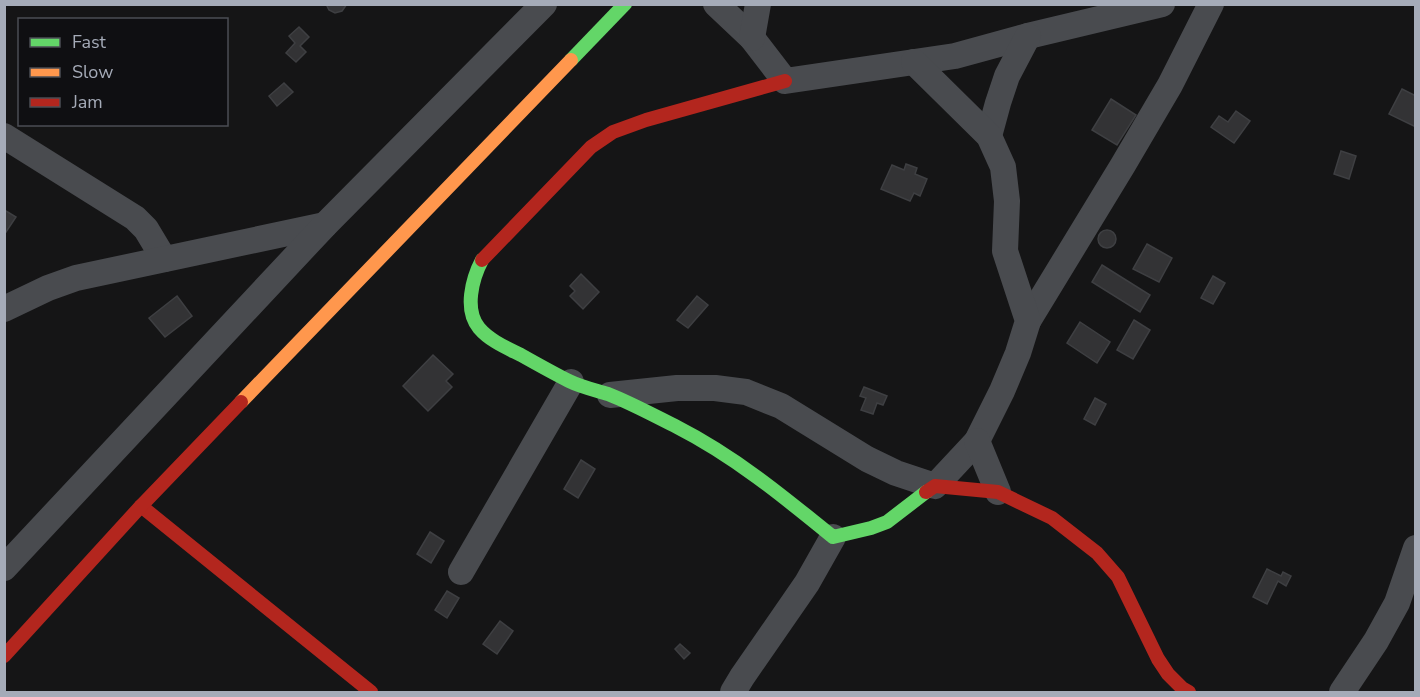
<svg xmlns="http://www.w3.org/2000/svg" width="1420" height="697" viewBox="0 0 1420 697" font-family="'Nunito Sans',sans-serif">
<rect width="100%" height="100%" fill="#151516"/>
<g fill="#333335" stroke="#3e3f42" stroke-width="1.5">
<path d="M 326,4 L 347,4 L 342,11 L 335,13 L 329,10 Z"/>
<path d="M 299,27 L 309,37 L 300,46 L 306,52 L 296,62 L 286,53 L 295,43 L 289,36 Z"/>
<path d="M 284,83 L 293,92 L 277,106 L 269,96 Z"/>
<path d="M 1402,89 L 1416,96 L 1416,127 L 1389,114 Z"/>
<path d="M 1111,99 L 1136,115 L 1117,145 L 1092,130 Z"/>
<path d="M 1236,111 L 1250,121 L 1234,143 L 1211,127 L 1219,116 L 1228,122 Z"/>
<path d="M 1341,151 L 1356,156 L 1349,179 L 1334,174 Z"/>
<path d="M 906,164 L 917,168 L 915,174 L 927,179 L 920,196 L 914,193 L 910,201 L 881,189 L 892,165 L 904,170 Z"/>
<path d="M 6,211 L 16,217 L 6,232 L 4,231 L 4,213 Z"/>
<circle cx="1107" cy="239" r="9"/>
<path d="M 1147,244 L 1172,258 L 1159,282 L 1133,269 Z"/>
<path d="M 1102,265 L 1150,295 L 1140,312 L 1092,282 Z"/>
<path d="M 581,274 L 599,292 L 583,309 L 570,296 L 575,291 L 570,286 Z"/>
<path d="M 1213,276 L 1225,283 L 1213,304 L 1201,298 Z"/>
<path d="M 177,296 L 192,316 L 165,337 L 149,318 Z"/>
<path d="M 697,296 L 708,305 L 688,328 L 677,320 Z"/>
<path d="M 1134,320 L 1150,330 L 1133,359 L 1117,350 Z"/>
<path d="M 1080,322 L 1110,342 L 1097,363 L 1067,343 Z"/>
<path d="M 433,355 L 453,374 L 446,381 L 452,387 L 428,411 L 403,386 Z"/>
<path d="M 864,387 L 887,396 L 883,405 L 877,403 L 873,414 L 861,410 L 866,398 L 860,396 Z"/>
<path d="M 1095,398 L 1106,404 L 1095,425 L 1084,419 Z"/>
<path d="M 581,460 L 595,469 L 578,498 L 564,489 Z"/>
<path d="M 430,532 L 444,541 L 431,563 L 417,554 Z"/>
<path d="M 1267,569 L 1281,576 L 1283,572 L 1291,576 L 1286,586 L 1278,581 L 1267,604 L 1253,597 Z"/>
<path d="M 447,591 L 459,598 L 447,618 L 435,610 Z"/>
<path d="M 500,621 L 513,631 L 497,654 L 483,644 Z"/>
<path d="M 680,644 L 690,653 L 684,659 L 675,649 Z"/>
</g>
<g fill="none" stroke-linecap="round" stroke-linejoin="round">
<g stroke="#494b4f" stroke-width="26">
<path d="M 716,4 L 752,38 L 785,81 L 955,56 L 1028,36 L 1162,4"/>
<path d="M 752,38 L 758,4"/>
<path d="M 4,136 L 135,218 L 146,229 L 164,259"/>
<path d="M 989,136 L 998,103 L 1007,76 L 1028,36"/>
<path d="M 4,309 L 48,288 L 76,278 L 325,225"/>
<path d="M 1028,321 L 1123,165 L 1170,85 L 1211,4"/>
<path d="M 610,395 L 677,388 L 715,388 L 746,392 L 781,406 L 867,459 L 896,473 L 935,486 L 977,441 L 1002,391 L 1018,353 L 1028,321 L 1005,251 L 1007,201 L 1003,167 L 989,136 L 914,62"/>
<path d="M 977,441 L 998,492"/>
<path d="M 4,568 L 325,225 L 544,4"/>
<path d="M 461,572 L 571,382"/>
<path d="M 733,692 L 742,677 L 807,583 L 833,537"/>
<path d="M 1342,692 L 1376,641 L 1397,603 L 1416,548"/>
</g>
<g stroke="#63d668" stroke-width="14">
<path d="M 571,60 L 625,4"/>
<path d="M 482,260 C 472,279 464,310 479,328 C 490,341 507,348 521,355 C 537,364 553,373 569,381 C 581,387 595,390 608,394 C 631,403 655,416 677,427 C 734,456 784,497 833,537 L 871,528 L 887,522 L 926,492"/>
</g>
<path stroke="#ff974d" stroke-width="14" d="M 241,402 L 571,60"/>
<g stroke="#b3261e" stroke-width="14">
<path d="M 482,260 L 591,147 L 613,132 L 646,120 L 785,81"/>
<path d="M 926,492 L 935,486 L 998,492 L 1052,518 L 1097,553 L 1118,577 L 1158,659 L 1168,674 L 1182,688 L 1189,692"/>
<path d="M 141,506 L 371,692"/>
<path d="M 4,656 L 141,506 L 241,402"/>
</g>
</g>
<rect width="1420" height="697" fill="none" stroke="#a5abb8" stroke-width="12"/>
<rect x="18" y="18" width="210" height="108" fill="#0f0f12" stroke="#4b4d54" stroke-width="1.5"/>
<rect x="30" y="38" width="30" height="9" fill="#63d668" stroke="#4b4d54" stroke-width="1.5"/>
<text x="72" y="48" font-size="18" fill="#a5abb8">Fast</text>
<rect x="30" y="68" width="30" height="9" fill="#ff974d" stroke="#4b4d54" stroke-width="1.5"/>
<text x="72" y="78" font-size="18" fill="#a5abb8">Slow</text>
<rect x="30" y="98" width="30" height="9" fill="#b3261e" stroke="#4b4d54" stroke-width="1.5"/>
<text x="72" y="108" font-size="18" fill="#a5abb8">Jam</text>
</svg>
